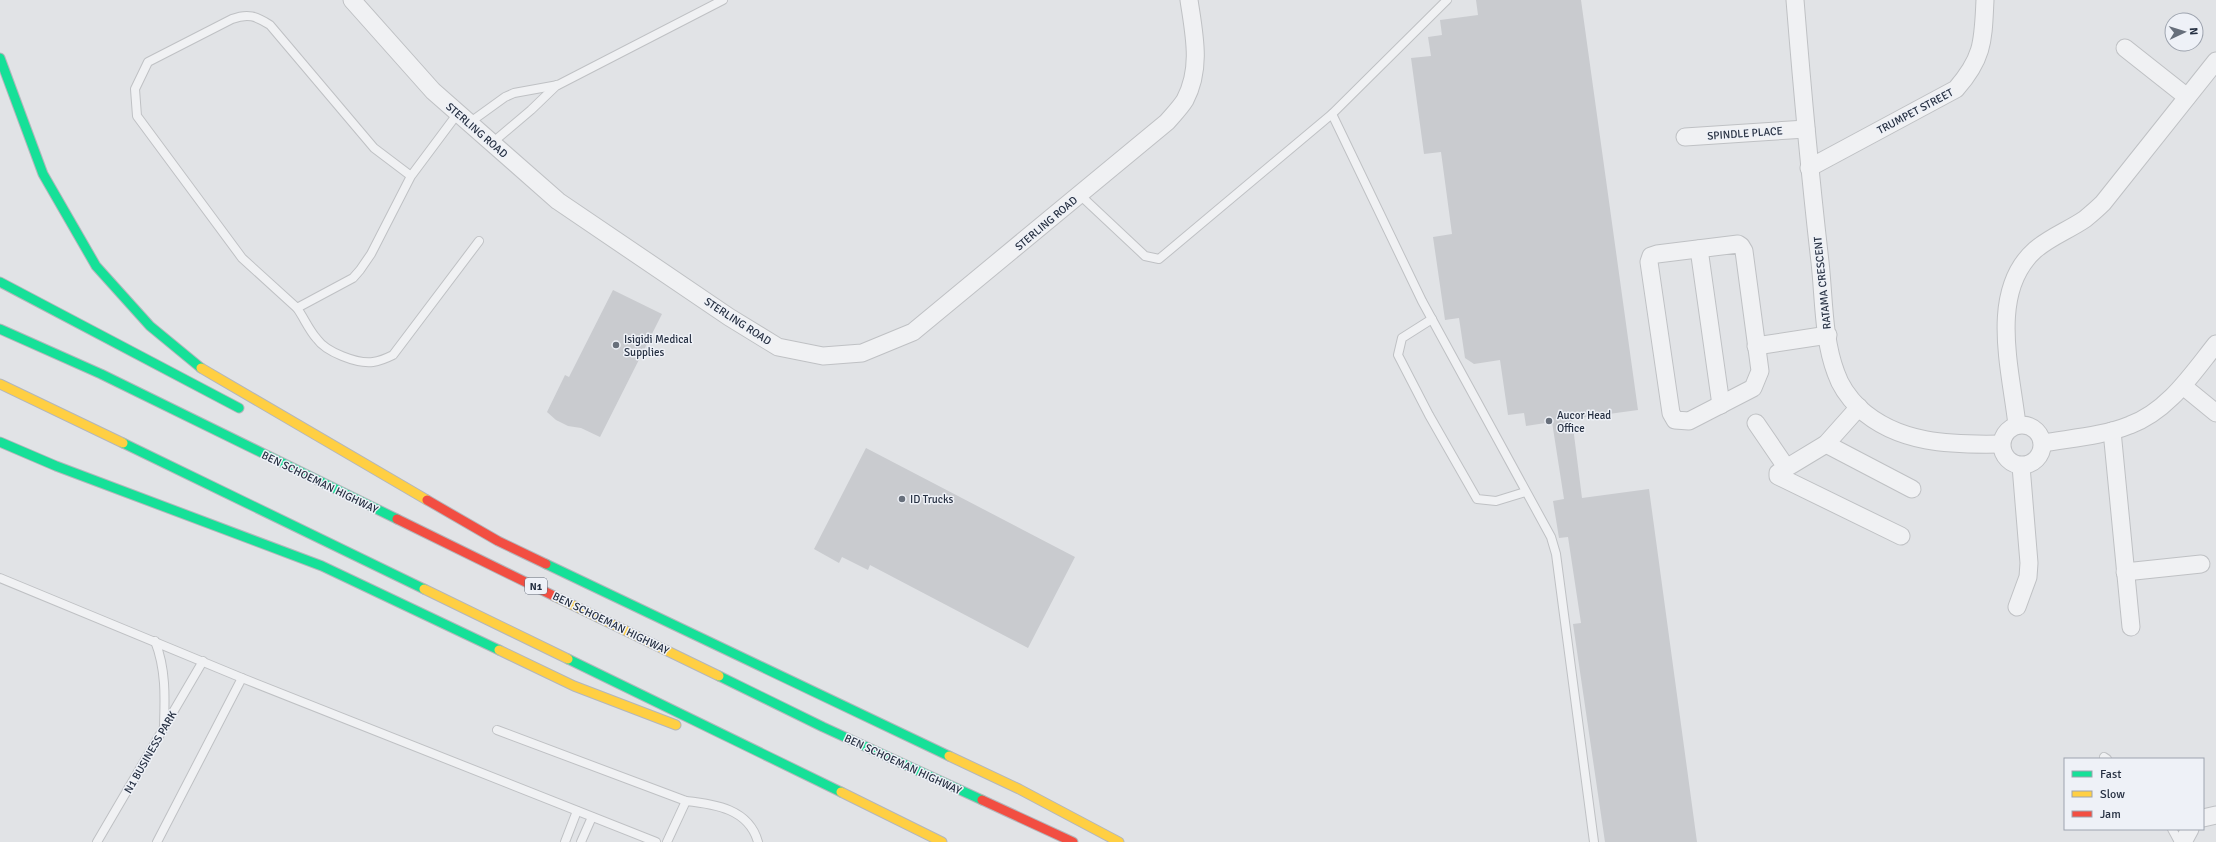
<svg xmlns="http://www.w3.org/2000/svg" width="2216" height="842" viewBox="0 0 2216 842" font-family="Signika,sans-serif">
<rect width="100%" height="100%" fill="#e1e3e6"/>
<g fill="#c9cbcf">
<path d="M 1476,0 L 1581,0 L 1638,410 L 1572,419 L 1582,498 L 1649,489 L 1697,842 L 1605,842 L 1573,624 L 1581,623 L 1568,537 L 1559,538 L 1553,501 L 1564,499 L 1552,422 L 1526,426 L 1524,413 L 1508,415 L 1500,360 L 1474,364 L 1465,358 L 1459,318 L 1445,320 L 1433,237 L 1452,234 L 1441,152 L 1424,154 L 1411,58 L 1431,56 L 1428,37 L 1442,35 L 1440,20 L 1478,15 Z"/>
<path d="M 613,290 L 662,314 L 600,437 L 581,428 L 568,426 L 556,420 L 547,412 L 565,375 L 569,377 Z"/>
<path d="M 866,448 L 1075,557 L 1028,648 L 870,565 L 868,570 L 842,557 L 839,563 L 814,549 Z"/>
</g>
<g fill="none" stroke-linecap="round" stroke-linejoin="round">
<g stroke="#bfc1c4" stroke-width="10">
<g id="lane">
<path d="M 1332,114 L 1447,0"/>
<path d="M 469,123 L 505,97 L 514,93 L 558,85 L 723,0"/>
<path d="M 492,143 L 531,110 L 557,85"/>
<path d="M 411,176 L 374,148 L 270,25 C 256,16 248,13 232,19 L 148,62 L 135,89 L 137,116 L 242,258 L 297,308 L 353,278 L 360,270 L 371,254 L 411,176 L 458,113"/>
<path d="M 1080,195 L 1145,256 L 1159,259 L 1332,114 L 1422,301 L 1551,537 L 1556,554 L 1594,842"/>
<path d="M 297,308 C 304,318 309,330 317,339 C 326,352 357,364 373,362 C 380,361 387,358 393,355 L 479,241"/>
<path d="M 1432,319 L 1402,338 L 1398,355 L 1429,415 L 1477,499 L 1496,501 L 1525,492"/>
<path d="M 0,578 L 242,678 L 656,842"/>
<path d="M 155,641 C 166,669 165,697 164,726"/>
<path d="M 497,730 L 686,801 C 715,804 749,809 758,842"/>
<path d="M 2104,757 L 2107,759"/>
<path d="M 2172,829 L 2179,842"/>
<path d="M 97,842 L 203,661"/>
<path d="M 157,842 L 242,678"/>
<path d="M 565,842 L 577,811"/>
<path d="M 581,842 L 592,817"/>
<path d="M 667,842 L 686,801"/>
</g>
</g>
<g stroke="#bfc1c4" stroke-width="19">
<g id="street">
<path d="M 352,0 L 433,91 L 558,201 L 729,317 L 778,347 L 823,356 L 862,353 L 913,332 L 1167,122 C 1173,115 1180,108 1185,100 C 1202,68 1194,34 1189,0"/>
<path d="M 1795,0 C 1802,87 1810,175 1820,262 C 1824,298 1823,339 1836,373 C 1840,385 1849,398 1859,408 C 1898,444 1951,445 2001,444"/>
<path d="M 2125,48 L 2187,97"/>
<path d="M 1685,137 L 1806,129"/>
<path d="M 1809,168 L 1956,89 C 1984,57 1983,40 1985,0"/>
<path d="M 1738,244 L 1741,246 L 1744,251 L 1760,371 L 1753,388 L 1689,421 L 1675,420 L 1671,413 L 1649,262 L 1651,256 L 1657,254 Z"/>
<path d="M 1699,249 L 1721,405"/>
<path d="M 1756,346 L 1828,335"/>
<path d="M 2183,386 L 2216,413"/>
<path d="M 1859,407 L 1826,444 L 1778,473 L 1778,476 L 1901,536"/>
<path d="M 1756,423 L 1786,467"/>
<circle cx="2022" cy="445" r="20"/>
<path d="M 2017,425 C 2011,370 1988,292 2035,250 C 2050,237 2069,230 2085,219 C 2091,214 2097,209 2103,203 L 2216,61"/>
<path d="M 2112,431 L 2131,627"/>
<path d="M 2043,443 C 2072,438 2103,436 2130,425 C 2168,411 2192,374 2216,344"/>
<path d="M 1826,444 L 1912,489"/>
<path d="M 2125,572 L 2201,564"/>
<path d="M 2017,607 L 2028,577 L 2029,563 L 2021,466"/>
<path d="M 2203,818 L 2216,815"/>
<path d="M 2183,842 L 2190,829"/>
</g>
</g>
<g stroke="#b3b6bb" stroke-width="11">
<g id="fast">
<path d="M 0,58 L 43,174 L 96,266 L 150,326 L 201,368"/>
<path d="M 0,282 L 239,408"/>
<path d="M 0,329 L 101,374 L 397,519"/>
<path d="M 0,442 L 56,466 L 322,566 L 499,650"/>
<path d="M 123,443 L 424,589"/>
<path d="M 546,564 L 949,756"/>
<path d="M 568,659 L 841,792"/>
<path d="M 719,676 L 823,727 L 982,800"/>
</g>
</g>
<g stroke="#b3b6bb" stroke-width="11">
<g id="slow">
<path d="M 201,368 L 427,500"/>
<path d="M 0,384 L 123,443"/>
<path d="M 424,589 L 568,659"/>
<path d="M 554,596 L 719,676"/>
<path d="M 499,650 L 574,686 L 676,725"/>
<path d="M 949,756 L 1019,789 L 1119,842"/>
<path d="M 841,792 L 942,842"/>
</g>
</g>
<g stroke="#b3b6bb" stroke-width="11">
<g id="jam">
<path d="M 427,500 L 498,541 L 546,564"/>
<path d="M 397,519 L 554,596"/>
<path d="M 982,800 L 1073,842"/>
</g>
</g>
<use href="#lane" stroke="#f0f1f3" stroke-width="8"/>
<use href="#street" stroke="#f0f1f3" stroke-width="17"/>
<use href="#fast" stroke="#16e098" stroke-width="9"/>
<use href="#slow" stroke="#ffcf43" stroke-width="9"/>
<use href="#jam" stroke="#f24e42" stroke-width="9"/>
</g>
<g fill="#676f7b" stroke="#eef1f7" stroke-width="1.5">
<circle cx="616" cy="345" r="4"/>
<circle cx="1549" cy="421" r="4"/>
<circle cx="902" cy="499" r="4"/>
</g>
<g text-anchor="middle" stroke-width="3" stroke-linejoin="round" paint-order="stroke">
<rect fill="#eef1f7" stroke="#626a78" stroke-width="1" x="525" y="578" width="22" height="16" rx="3"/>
<g font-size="10" font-weight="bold" fill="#263042">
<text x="536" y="590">N1</text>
</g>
<g font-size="11" fill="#263042" stroke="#eef1f7">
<text transform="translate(1915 111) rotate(-28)" y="4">TRUMPET STREET</text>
<text transform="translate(477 130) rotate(41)" y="4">STERLING ROAD</text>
<text transform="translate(1745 133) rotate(-4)" y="4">SPINDLE PLACE</text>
<text transform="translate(1046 223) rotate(-40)" y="4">STERLING ROAD</text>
<text transform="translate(1822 283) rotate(-96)" y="4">RATAMA CRESCENT</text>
<text transform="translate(738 321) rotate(33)" y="4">STERLING ROAD</text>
<text transform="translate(320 482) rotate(26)" y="4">BEN SCHOEMAN HIGHWAY</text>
<text transform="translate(611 623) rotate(26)" y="4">BEN SCHOEMAN HIGHWAY</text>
<text transform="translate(150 752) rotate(-60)" y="4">N1 BUSINESS PARK</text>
<text transform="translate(903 764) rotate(25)" y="4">BEN SCHOEMAN HIGHWAY</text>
</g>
<g font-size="11" fill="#263042" stroke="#eef1f7" text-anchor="start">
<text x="624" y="343">Isigidi Medical<tspan x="624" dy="13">Supplies</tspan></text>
<text x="1557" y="419">Aucor Head<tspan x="1557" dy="13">Office</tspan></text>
<text x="910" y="503">ID Trucks</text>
</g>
</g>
<rect x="2064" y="758" width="140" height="72" fill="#eef1f7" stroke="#9ea4af"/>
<rect x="2072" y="771" width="20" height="6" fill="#16e098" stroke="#9ea4af"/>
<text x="2100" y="778" font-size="12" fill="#263042">Fast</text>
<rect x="2072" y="791" width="20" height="6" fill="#ffcf43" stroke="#9ea4af"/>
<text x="2100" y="798" font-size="12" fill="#263042">Slow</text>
<rect x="2072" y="811" width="20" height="6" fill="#f24e42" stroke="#9ea4af"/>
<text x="2100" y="818" font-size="12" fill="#263042">Jam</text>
<g transform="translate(2184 32) rotate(86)"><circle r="19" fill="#eef1f7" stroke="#9ea4af"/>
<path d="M0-3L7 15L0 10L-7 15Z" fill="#676f7b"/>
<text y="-6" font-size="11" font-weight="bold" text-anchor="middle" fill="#263042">N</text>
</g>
</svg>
